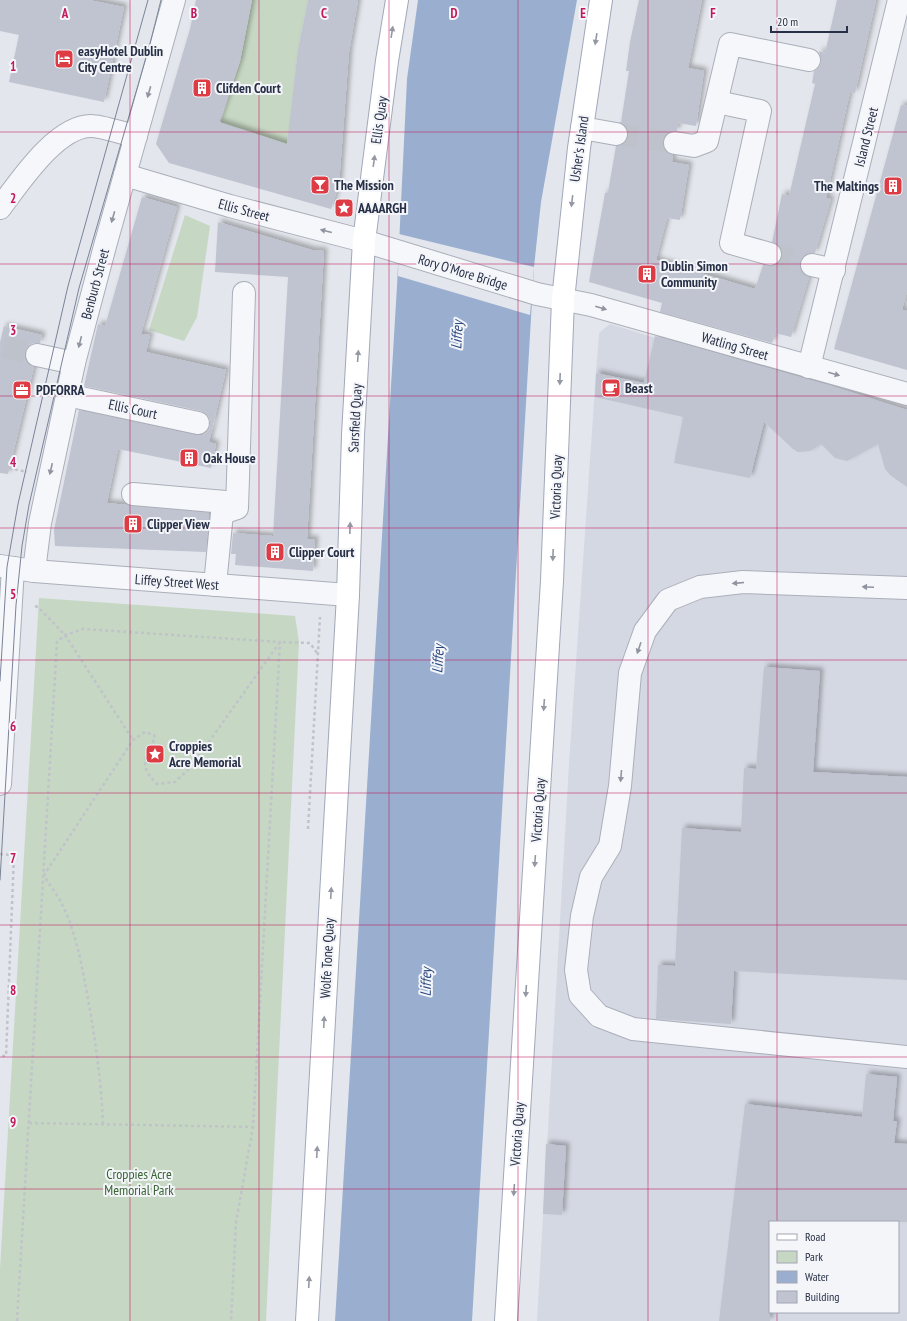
<svg xmlns="http://www.w3.org/2000/svg" width="907" height="1321" viewBox="0 0 907 1321" font-family="'PT Sans Narrow',sans-serif">
<defs>
<filter id="shadow"><feDropShadow dx="3.5" dy="-3.5" stdDeviation="2" flood-color="#0004"/></filter>
</defs>
<rect width="100%" height="100%" fill="#e3e6ec"/>
<path fill="#d4d8e2" fill-rule="evenodd" d="M 610,324 L 695,350 L 777,368 L 907,410 L 907,1321 L 537,1321 L 569,764 L 596,373 L 599,333 ZM 770,1222 L 898,1222 L 898,1312 L 770,1312 Z"/>
<g fill="#c6d7c3">
<path d="M 252,0 L 308,0 L 298,49 L 285,166 L 213,147 L 240,61 Z"/>
<path d="M 185,215 L 210,226 L 197,317 L 184,341 L 149,330 Z"/>
<path d="M 39,598 L 295,616 L 299,642 L 266,1321 L 0,1321 L 0,1269 Z"/>
</g>
<path fill="#9aafd0" d="M 418,0 L 577,0 L 541,202 L 534,267 L 472,1321 L 335,1321 L 397,286 L 407,79 Z"/>
<path fill="#e3e6ec" d="M 399,234 L 534,267 L 530,315 L 398,276 Z"/>
<g fill="#bfc4d0" filter="url(#shadow)">
<path d="M 0,0 L 89,0 L 124,7 L 104,102 L 9,82 L 19,35 L 0,31 Z"/>
<path d="M 196,0 L 252,0 L 240,61 L 219,122 L 287,144 L 298,49 L 308,0 L 358,0 L 349,52 L 339,184 L 331,209 L 169,163 L 156,144 L 190,29 Z"/>
<path d="M 639,0 L 702,0 L 688,68 L 704,71 L 696,126 L 678,123 L 677,131 L 671,131 L 666,135 L 663,141 L 664,148 L 667,152 L 673,155 L 672,162 L 689,165 L 680,220 L 667,218 L 656,260 L 755,289 L 763,265 L 773,266 L 778,263 L 782,258 L 782,251 L 779,246 L 772,242 L 782,194 L 789,196 L 815,84 L 812,83 L 814,71 L 819,68 L 821,62 L 819,51 L 825,53 L 837,0 L 876,0 L 855,93 L 850,92 L 826,198 L 831,199 L 815,253 L 808,253 L 803,257 L 800,262 L 800,269 L 803,274 L 809,277 L 791,337 L 775,333 L 772,343 L 660,312 L 662,303 L 589,282 L 605,193 L 608,192 L 616,146 L 625,142 L 628,136 L 628,129 L 624,125 L 618,122 L 621,122 L 629,71 L 626,71 L 630,42 Z"/>
<path d="M 901,105 L 907,106 L 907,291 L 902,310 L 907,311 L 907,370 L 834,349 Z"/>
<path d="M 142,197 L 177,207 L 141,334 L 150,335 L 146,352 L 226,370 L 209,442 L 216,444 L 211,468 L 118,449 L 107,503 L 209,513 L 206,552 L 55,546 L 54,530 L 79,410 L 195,435 L 202,435 L 207,432 L 210,426 L 210,419 L 206,414 L 201,411 L 84,386 L 98,324 L 105,326 Z"/>
<path d="M 218,222 L 312,250 L 324,251 L 307,539 L 315,539 L 313,571 L 235,565 L 236,554 L 231,554 L 233,533 L 273,536 L 288,277 L 215,272 Z"/>
<path d="M 4,326 L 42,335 L 40,343 L 33,343 L 28,346 L 25,352 L 25,359 L 28,364 L 34,367 L 8,474 L 0,473 L 0,342 Z"/>
<path d="M 655,336 L 832,386 L 907,410 L 907,487 L 890,475 L 885,469 L 878,444 L 847,461 L 835,458 L 821,444 L 810,451 L 798,452 L 793,449 L 764,422 L 750,478 L 674,463 L 683,417 L 595,397 L 596,373 L 644,383 Z"/>
<path d="M 764,667 L 820,671 L 813,772 L 907,777 L 907,980 L 734,971 L 731,1024 L 656,1019 L 658,965 L 675,966 L 682,828 L 741,832 L 744,768 L 756,769 Z"/>
<path d="M 866,1074 L 897,1077 L 893,1121 L 897,1121 L 894,1143 L 907,1144 L 907,1222 L 770,1222 L 770,1321 L 719,1321 L 745,1104 L 862,1117 Z"/>
<path d="M 546,1144 L 566,1146 L 562,1215 L 543,1214 Z"/>
</g>
<g fill="none" stroke-linecap="round" stroke-linejoin="round">
<g stroke="#bec2cb" stroke-width="22" stroke-dasharray="22 11" stroke-linecap="butt">
<path d="M 616,134 L 675,143"/>
<path d="M 770,254 L 812,265"/>
<path d="M 3,347 L 37,355"/>
</g>
<g stroke="#abafba" stroke-width="24">
<g id="minor">
<path d="M 717,102 L 760,111 L 731,243 L 770,254"/>
<path d="M 582,128 L 616,134"/>
<path d="M 675,143 L 694,146 L 707,141 L 730,44 L 809,60"/>
<path d="M 125,175 L 230,206 L 364,241 L 537,294 L 591,305 L 907,394"/>
<path d="M 0,208 C 19,183 56,126 91,126 C 102,126 124,134 136,136"/>
<path d="M 812,265 L 834,270"/>
<path d="M 37,355 L 74,363"/>
<path d="M 809,367 L 899,0"/>
<path d="M 67,395 L 198,423"/>
<path d="M 133,494 L 237,503"/>
<path d="M 0,566 L 34,571 L 348,595"/>
<path d="M 34,571 L 40,523 L 74,363 L 105,246 L 174,0"/>
<path d="M 215,585 L 222,513 L 237,508 L 244,293"/>
<path d="M 907,588 L 743,582 L 700,587 L 668,600 L 645,631 L 630,673 L 620,786 L 610,846 L 591,877 L 582,916 L 576,970 L 580,995 L 599,1016 L 633,1029 L 907,1057"/>
<path d="M 0,784 L 13,568"/>
</g>
</g>
<g stroke="#a1a8b9" stroke-width="24">
<g id="major">
<path d="M 307,1321 L 348,595 L 353,435 L 364,241 L 387,61 L 397,0"/>
<path d="M 506,1321 L 552,581 L 563,300 L 579,148 L 601,0"/>
</g>
</g>
<g stroke="#c0c3cb" stroke-width="2.5" stroke-dasharray="3 3" stroke-linecap="butt">
<path d="M 9,468 L 27,472"/>
<path d="M 35,606 L 38,607 L 65,635 L 133,740"/>
<path d="M 308,829 L 320,617"/>
<path d="M 0,854 L 14,855 L 6,1056 L 0,1056"/>
<path d="M 29,1123 L 253,1127"/>
<path d="M 103,1124 C 101,1077 94,1029 85,983 C 80,956 74,928 62,904 C 57,894 49,885 44,875 L 133,740 L 145,732 L 154,735 L 155,738 C 144,758 139,767 157,784 L 175,782 L 191,767 L 280,642 L 310,643 L 317,653"/>
<path d="M 17,1321 L 57,642 L 65,635 L 83,629 L 280,642 L 253,1127 L 236,1222 L 231,1321"/>
</g>
<use href="#minor" stroke="#f6f7fa" stroke-width="22"/>
<use href="#major" stroke="#fff" stroke-width="22"/>
<g stroke="#7a8398" stroke-width="1">
<path d="M 0,681 L 7,567 L 18,504 L 68,286 L 148,0"/>
<path d="M 0,880 L 16,605 L 22,546 L 29,505 L 79,288 L 150,44 L 161,0"/>
</g>
</g>
<defs><path id="oneway-solid" d="M-6-.8H1V-3.2L6.5 0L1 3.2V.8H-6Z"/></defs>
<g fill="#9498a3">
<use href="#oneway-solid" transform="translate(392 32) rotate(-81)"/>
<use href="#oneway-solid" transform="translate(596 39) rotate(99)"/>
<use href="#oneway-solid" transform="translate(374 161) rotate(-82)"/>
<use href="#oneway-solid" transform="translate(572 201) rotate(97)"/>
<use href="#oneway-solid" transform="translate(358 356) rotate(-86)"/>
<use href="#oneway-solid" transform="translate(560 379) rotate(92)"/>
<use href="#oneway-solid" transform="translate(350 528) rotate(-88)"/>
<use href="#oneway-solid" transform="translate(553 555) rotate(92)"/>
<use href="#oneway-solid" transform="translate(544 705) rotate(94)"/>
<use href="#oneway-solid" transform="translate(535 861) rotate(94)"/>
<use href="#oneway-solid" transform="translate(331 893) rotate(-87)"/>
<use href="#oneway-solid" transform="translate(526 991) rotate(94)"/>
<use href="#oneway-solid" transform="translate(324 1022) rotate(-87)"/>
<use href="#oneway-solid" transform="translate(317 1152) rotate(-87)"/>
<use href="#oneway-solid" transform="translate(514 1190) rotate(94)"/>
<use href="#oneway-solid" transform="translate(309 1282) rotate(-87)"/>
</g>
<g fill="#8f94a0">
<use href="#oneway-solid" transform="translate(149 92) rotate(106)"/>
<use href="#oneway-solid" transform="translate(113 217) rotate(106)"/>
<use href="#oneway-solid" transform="translate(326 231) rotate(-166)"/>
<use href="#oneway-solid" transform="translate(601 308) rotate(16)"/>
<use href="#oneway-solid" transform="translate(80 342) rotate(104)"/>
<use href="#oneway-solid" transform="translate(834 374) rotate(16)"/>
<use href="#oneway-solid" transform="translate(51 469) rotate(103)"/>
<use href="#oneway-solid" transform="translate(738 583) rotate(175)"/>
<use href="#oneway-solid" transform="translate(868 587) rotate(-178)"/>
<use href="#oneway-solid" transform="translate(639 648) rotate(109)"/>
<use href="#oneway-solid" transform="translate(621 776) rotate(95)"/>
</g>
<path fill="none" stroke="#c2185b" stroke-width="1" stroke-opacity="0.55" d="M 130,0 L 130,1321M 259,0 L 259,1321M 389,0 L 389,1321M 518,0 L 518,1321M 648,0 L 648,1321M 777,0 L 777,1222M 0,132 L 907,132M 0,264 L 907,264M 0,396 L 907,396M 0,528 L 907,528M 0,660 L 907,660M 0,793 L 907,793M 0,925 L 907,925M 0,1057 L 907,1057M 0,1189 L 907,1189M 777,1312 L 777,1321"/>
<defs>
<g id="hotel-square" transform="scale(1)"><rect x="-9" y="-9" width="18" height="18" rx="4" fill="#dd3c45" stroke="#f3f5f9"/><path d="M-6-4.5h1.5V1H6V5H4.5V3h-9V5H-6ZM-4 0a1.8 1.8 0 1 1 3.6 0ZM.5 0V-2.5h3Q6-2.5 6 0Z" fill="#fff"/></g>
<g id="building-square" transform="scale(1)"><rect x="-9" y="-9" width="18" height="18" rx="4" fill="#dd3c45" stroke="#f3f5f9"/><path d="M-4-6H4V6H1V3H-1V6H-4ZM-2.5-4.3h1.7v1.8h-1.7ZM.8-4.3h1.7v1.8H.8ZM-2.5-1h1.7V.8h-1.7ZM.8-1h1.7V.8H.8Z" fill="#fff"/></g>
<g id="bar-square" transform="scale(1)"><rect x="-9" y="-9" width="18" height="18" rx="4" fill="#dd3c45" stroke="#f3f5f9"/><path d="M-6-5H6L.8 .8V4.5H3.5V6h-7V4.5H-.8V.8Z" fill="#fff"/></g>
<g id="sight-square" transform="scale(1)"><rect x="-9" y="-9" width="18" height="18" rx="4" fill="#dd3c45" stroke="#f3f5f9"/><path d="M0-6L1.8-2.2L6-1.7L2.9 1.2L3.7 5.4L0 3.3L-3.7 5.4L-2.9 1.2L-6-1.7L-1.8-2.2Z" fill="#fff"/></g>
<g id="cafe-square" transform="scale(1)"><rect x="-9" y="-9" width="18" height="18" rx="4" fill="#dd3c45" stroke="#f3f5f9"/><path d="M-5.5-4.5H6V0H3Q3 3.5 0 3.5H-2.5Q-5.5 3.5-5.5 0ZM3-3.2v2h1.7v-2ZM-6 4.5H4V6H-6Z" fill="#fff"/></g>
<g id="office-square" transform="scale(1)"><rect x="-9" y="-9" width="18" height="18" rx="4" fill="#dd3c45" stroke="#f3f5f9"/><path d="M-6-3h4V-5.5h4V-3h4V5H-6ZM-1-4.5V-3h2v-1.5ZM-6 0V1H6V0Z" fill="#fff"/></g>
</defs>
<g fill-rule="evenodd">
<use href="#hotel-square" x="64" y="59"/>
<use href="#building-square" x="202" y="88"/>
<use href="#bar-square" x="320" y="185"/>
<use href="#building-square" x="893" y="186"/>
<use href="#sight-square" x="344" y="208"/>
<use href="#building-square" x="647" y="274"/>
<use href="#cafe-square" x="611" y="388"/>
<use href="#office-square" x="22" y="390"/>
<use href="#building-square" x="189" y="458"/>
<use href="#building-square" x="133" y="524"/>
<use href="#building-square" x="275" y="552"/>
<use href="#sight-square" x="155" y="754"/>
</g>
<g text-anchor="middle" stroke-width="4" stroke-linejoin="round" paint-order="stroke">
<g font-size="14" font-weight="bold" fill="#283047" stroke="#f3f5f9" text-anchor="start">
<text x="78" y="56">easyHotel Dublin<tspan x="78" dy="16">City Centre</tspan></text>
<text x="216" y="93">Clifden Court</text>
<text x="334" y="190">The Mission</text>
<text x="879" y="191" text-anchor="end">The Maltings</text>
<text x="358" y="213">AAAARGH</text>
<text x="661" y="271">Dublin Simon<tspan x="661" dy="16">Community</tspan></text>
<text x="625" y="393">Beast</text>
<text x="36" y="395">PDFORRA</text>
<text x="203" y="463">Oak House</text>
<text x="147" y="529">Clipper View</text>
<text x="289" y="557">Clipper Court</text>
<text x="169" y="751">Croppies<tspan x="169" dy="16">Acre Memorial</tspan></text>
</g>
<g font-size="14" fill="#283047" stroke="#f3f5f9">
<text transform="translate(379 120) rotate(-82)" y="5">Ellis Quay</text>
<text transform="translate(866 137) rotate(-76)" y="5">Island Street</text>
<text transform="translate(579 149) rotate(-82)" y="5">Usher's Island</text>
<text transform="translate(244 210) rotate(15)" y="5">Ellis Street</text>
<text transform="translate(463 272) rotate(17)" y="5">Rory O'More Bridge</text>
<text transform="translate(95 284) rotate(-75)" y="5">Benburb Street</text>
<text transform="translate(735 346) rotate(16)" y="5">Watling Street</text>
<text transform="translate(133 409) rotate(12)" y="5">Ellis Court</text>
<text transform="translate(355 418) rotate(-87)" y="5">Sarsfield Quay</text>
<text transform="translate(556 487) rotate(-88)" y="5">Victoria Quay</text>
<text transform="translate(177 582) rotate(4)" y="5">Liffey Street West</text>
<text transform="translate(538 810) rotate(-86)" y="5">Victoria Quay</text>
<text transform="translate(327 958) rotate(-87)" y="5">Wolfe Tone Quay</text>
<text transform="translate(517 1134) rotate(-86)" y="5">Victoria Quay</text>
</g>
<g font-size="14" fill="#386434" stroke="#f3f5f9">
<text x="139" y="1179">Croppies Acre<tspan x="139" dy="16">Memorial Park</tspan></text>
</g>
<g font-size="15" font-style="italic" fill="#2d4a80" stroke="#f3f5f9">
<text transform="translate(457 335) rotate(-87)" y="5">Liffey</text>
<text transform="translate(438 659) rotate(-87)" y="5">Liffey</text>
<text transform="translate(426 982) rotate(-89)" y="5">Liffey</text>
</g>
</g>
<g font-size="13" text-anchor="middle" font-weight="bold" fill="#c2185b" stroke="#f3f5f9" stroke-width="4" stroke-linejoin="round" paint-order="stroke">
<text x="65" y="18">A</text>
<text x="194" y="18">B</text>
<text x="324" y="18">C</text>
<text x="454" y="18">D</text>
<text x="583" y="18">E</text>
<text x="713" y="18">F</text>
<text x="13" y="71">1</text>
<text x="13" y="203">2</text>
<text x="13" y="335">3</text>
<text x="13" y="467">4</text>
<text x="13" y="599">5</text>
<text x="13" y="731">6</text>
<text x="13" y="863">7</text>
<text x="13" y="995">8</text>
<text x="13" y="1127">9</text>
</g>
<rect x="769" y="1221" width="130" height="92" fill="#f3f5f9" stroke="#a2a6b2"/>
<rect x="777" y="1234" width="20" height="6" fill="#ffffff" stroke="#a2a6b2"/>
<text x="805" y="1241" font-size="12" fill="#283047">Road</text>
<rect x="777" y="1251" width="20" height="12" fill="#c6d7c3" stroke="#a2a6b2"/>
<text x="805" y="1261" font-size="12" fill="#283047">Park</text>
<rect x="777" y="1271" width="20" height="12" fill="#9aafd0" stroke="#a2a6b2"/>
<text x="805" y="1281" font-size="12" fill="#283047">Water</text>
<rect x="777" y="1291" width="20" height="12" fill="#bfc4d0" stroke="#a2a6b2"/>
<text x="805" y="1301" font-size="12" fill="#283047">Building</text>
<path d="M771 26v6h76v-6" fill="none" stroke="#283047" stroke-width="2"/>
<text x="777" y="26" font-size="12" fill="#283047" stroke="#f3f5f9" stroke-width="3" paint-order="stroke">20 m</text>
</svg>
